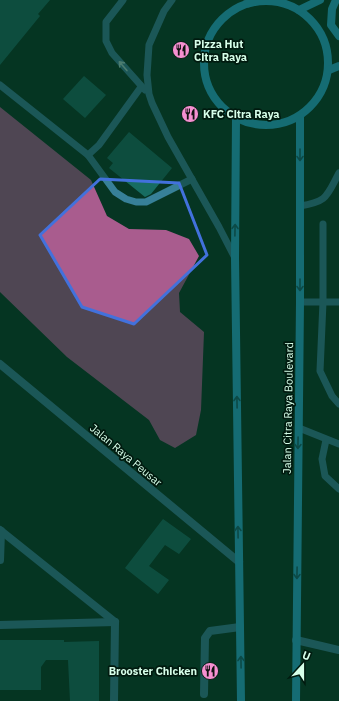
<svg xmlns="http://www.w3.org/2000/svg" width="339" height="701" viewBox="0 0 339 701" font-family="'IBM Plex Sans',sans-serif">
<rect width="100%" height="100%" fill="#063523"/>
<path fill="#a95c8e" d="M 0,107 L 91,180 L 107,216 L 129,229 L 166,230 L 189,239 L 199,256 L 179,293 L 180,312 L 204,332 L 201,410 L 196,435 L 175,448 L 160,440 L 149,420 L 67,357 L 0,292 Z"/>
<g fill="#176c61">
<path d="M 0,0 L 50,0 L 38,14 L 40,16 L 0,65 Z"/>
<path d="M 84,76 L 106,95 L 85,118 L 63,99 Z"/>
<path d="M 129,132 L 172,168 L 151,194 L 145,197 L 109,168 L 113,163 L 107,158 Z"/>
<path d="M 163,519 L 191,539 L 179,554 L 165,545 L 149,566 L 169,580 L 158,594 L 125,568 Z"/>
<path d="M 0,640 L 64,640 L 64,642 L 99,641 L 99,701 L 70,701 L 68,660 L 46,660 L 41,667 L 41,690 L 0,690 Z"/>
</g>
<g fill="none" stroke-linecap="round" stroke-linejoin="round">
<g stroke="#378098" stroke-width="7">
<path d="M 123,0 L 106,22 L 106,41 L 112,53 L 145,90"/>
<path d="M 172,0 L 164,11 L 149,45 L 147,75 L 149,94 L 152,103 L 168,137 L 219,227 L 235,258"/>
<path d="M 247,0 L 248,4"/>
<path d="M 0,85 L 88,155 L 99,145 L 141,87"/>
<path d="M 88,155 L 115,192 L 126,199 L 136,202 L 146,202 L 192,179"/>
<path d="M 300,206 C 328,201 326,197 339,173"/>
<path d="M 323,224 L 323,302 L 339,302"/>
<path d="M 300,302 L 323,302 L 320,371 L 332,396 L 339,404"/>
<path d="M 299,428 L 339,444"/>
<path d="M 326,440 L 322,459 L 325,476 L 339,489"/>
</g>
<g stroke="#378098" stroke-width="8">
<path d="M 0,364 L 239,562"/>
<path d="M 0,530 L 115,622"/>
<path d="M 0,560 L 1,531"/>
<path d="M 0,625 L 115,622"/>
<path d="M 296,640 L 339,650"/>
<path d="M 204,694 L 205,638 L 210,631 L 240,627"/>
<path d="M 114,701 L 115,622"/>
</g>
<g stroke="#28afd5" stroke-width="8">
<path d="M 336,0 L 332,9 L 331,25 L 339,36"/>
<circle cx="266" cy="63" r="62"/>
<path d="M 299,10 L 320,0"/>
<path d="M 329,70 L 339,66"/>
<path d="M 236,118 L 235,258 L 241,701"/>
<path d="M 296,701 L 300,302 L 300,116"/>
</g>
</g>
<defs><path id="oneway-shaft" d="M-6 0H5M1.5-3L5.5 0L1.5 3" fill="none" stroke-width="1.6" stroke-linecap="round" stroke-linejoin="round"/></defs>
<use stroke="#9fd3cd" href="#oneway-shaft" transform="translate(123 66) rotate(-131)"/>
<g stroke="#146472">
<use href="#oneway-shaft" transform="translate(300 155) rotate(90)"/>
<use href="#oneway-shaft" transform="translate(235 230) rotate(-89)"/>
<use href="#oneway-shaft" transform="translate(300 285) rotate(90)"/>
<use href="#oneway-shaft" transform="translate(237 402) rotate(-91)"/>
<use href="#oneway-shaft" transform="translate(298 443) rotate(91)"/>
<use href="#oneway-shaft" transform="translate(238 532) rotate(-91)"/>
<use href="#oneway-shaft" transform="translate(297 573) rotate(91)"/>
<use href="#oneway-shaft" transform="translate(241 662) rotate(-91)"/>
</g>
<path d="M0 0H339V701H0ZM 100,179 L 179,183 L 207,255 L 134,324 L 82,307 L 40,235 Z" fill="#063523" fill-opacity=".55" fill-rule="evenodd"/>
<path fill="none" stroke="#4271dc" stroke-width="3" stroke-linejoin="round" d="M 100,179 L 179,183 L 207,255 L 134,324 L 82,307 L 40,235 Z"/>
<defs>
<g id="restaurant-disc" transform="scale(0.9)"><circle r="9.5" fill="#f590d1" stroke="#011a0f"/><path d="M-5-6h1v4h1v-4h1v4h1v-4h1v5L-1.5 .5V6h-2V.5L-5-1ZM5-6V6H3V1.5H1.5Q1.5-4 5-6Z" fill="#111"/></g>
</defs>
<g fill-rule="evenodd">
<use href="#restaurant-disc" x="181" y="50"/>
<use href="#restaurant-disc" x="190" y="114"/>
<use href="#restaurant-disc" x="210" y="671"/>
</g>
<g text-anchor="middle" stroke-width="3.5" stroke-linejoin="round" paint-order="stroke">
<g font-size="11" font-weight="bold" fill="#d7ffea" stroke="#011a0f" text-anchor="start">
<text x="194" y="48">Pizza Hut<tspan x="194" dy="13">Citra Raya</tspan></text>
<text x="203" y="118">KFC Citra Raya</text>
<text x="197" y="675" text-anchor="end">Brooster Chicken</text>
</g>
<g font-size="11" fill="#d7ffea" stroke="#011a0f">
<text transform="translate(288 408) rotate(-89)" y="4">Jalan Citra Raya Boulevard</text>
<text transform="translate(126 455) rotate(40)" y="4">Jalan Raya Peusar</text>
</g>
</g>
<g transform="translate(303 665) rotate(21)" stroke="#011a0f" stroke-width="3" paint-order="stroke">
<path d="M0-3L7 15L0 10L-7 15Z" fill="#d7ffea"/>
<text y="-6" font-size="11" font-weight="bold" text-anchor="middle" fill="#d7ffea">U</text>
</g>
</svg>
